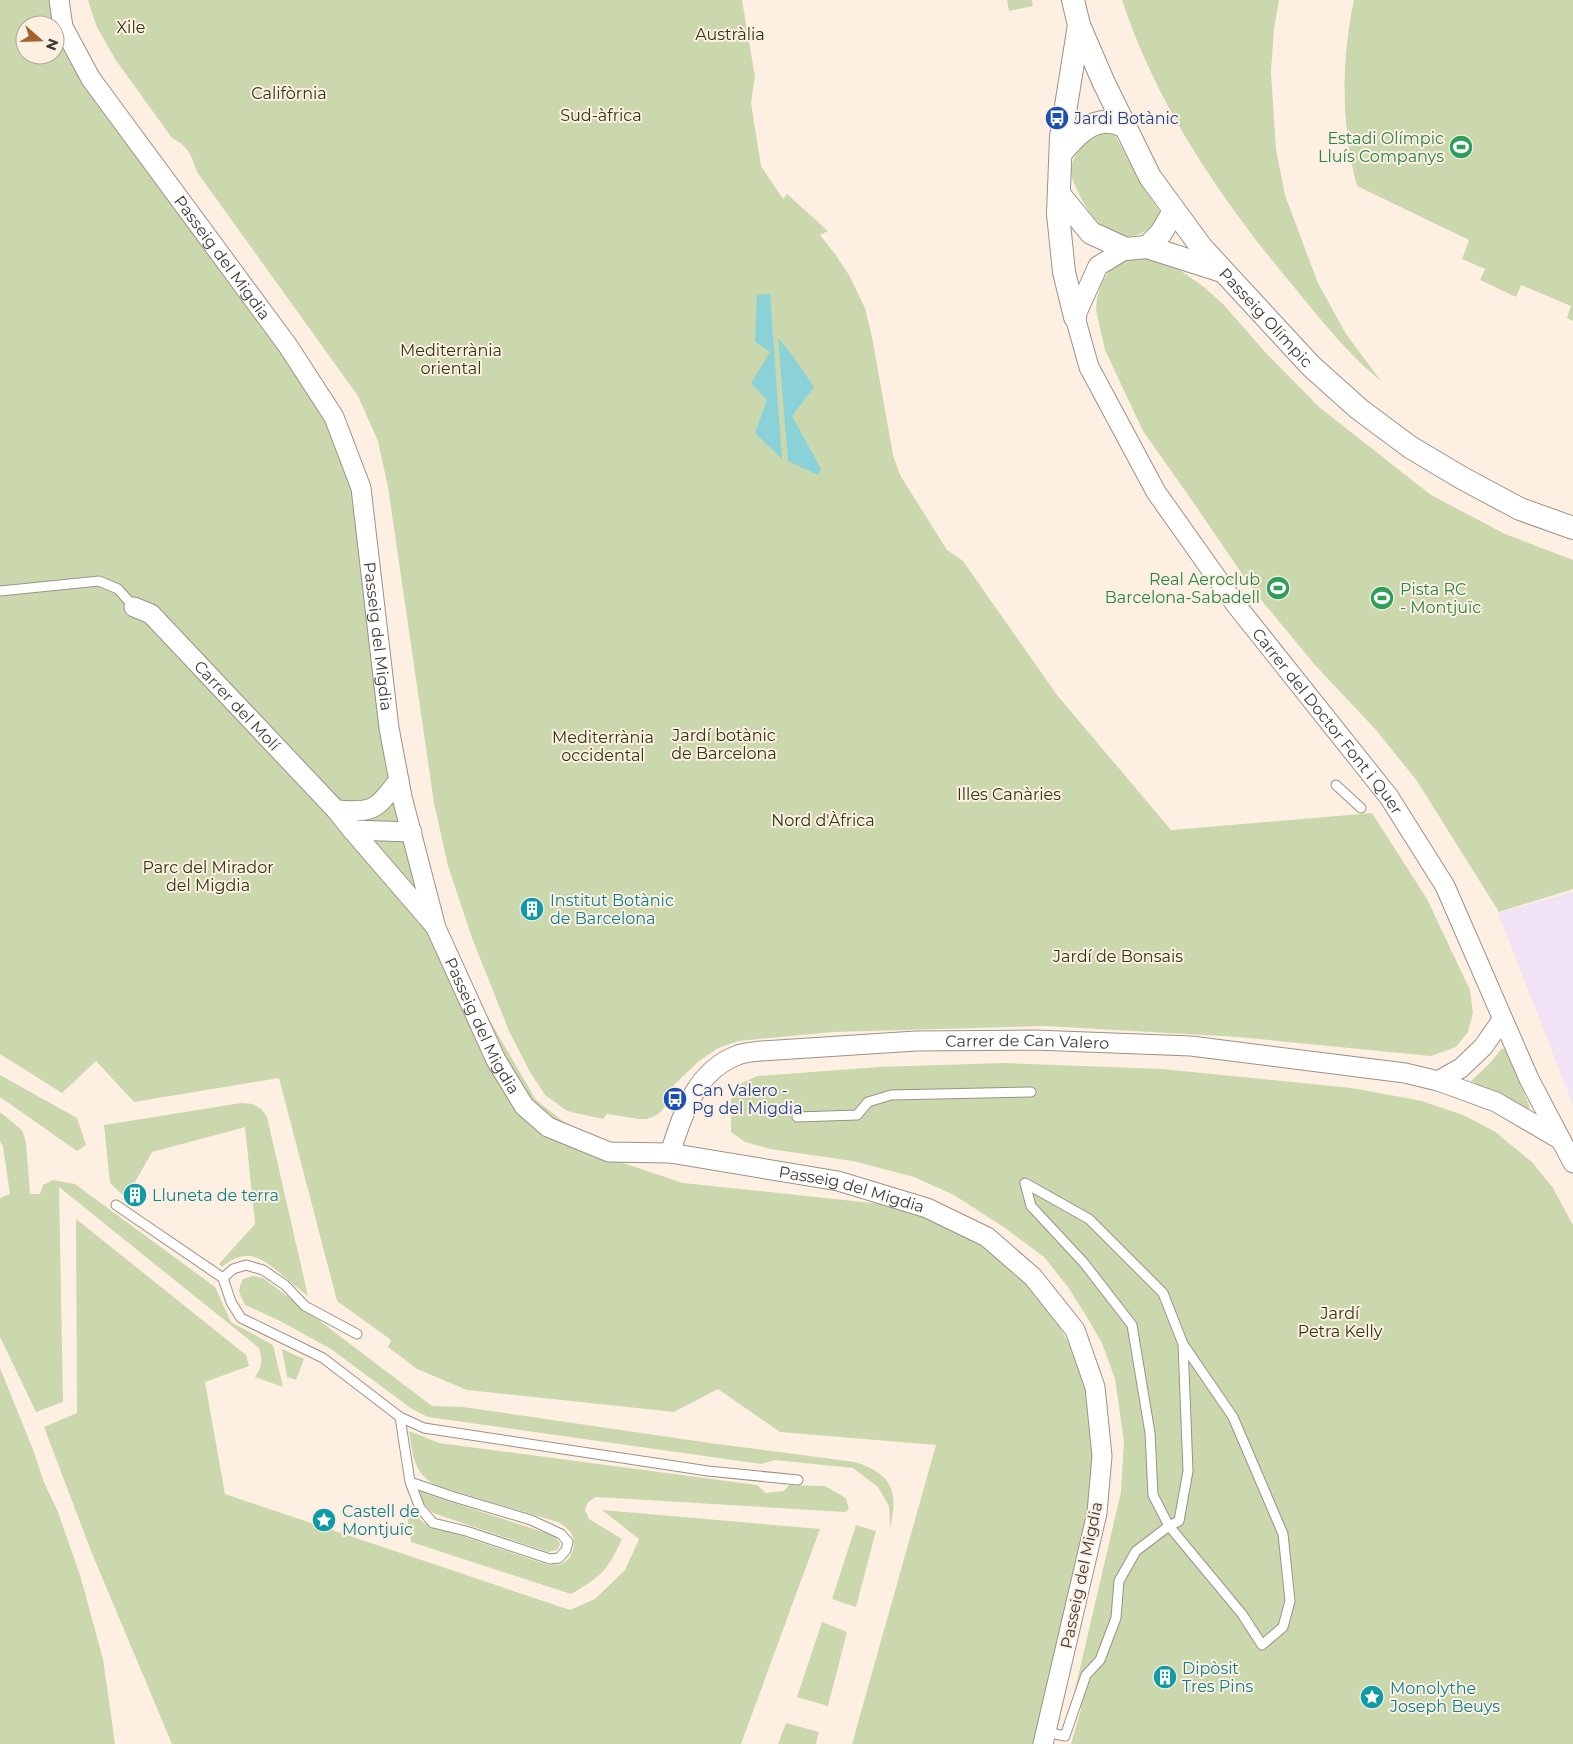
<svg xmlns="http://www.w3.org/2000/svg" width="1573" height="1744" viewBox="0 0 1573 1744" font-family="Montserrat,sans-serif">
<rect width="100%" height="100%" fill="#fdf0e3"/>
<path fill="#f1e2f6" d="M 1573,892 L 1573,1105 L 1498,913 Z"/>
<g fill="#cbd8ad" fill-rule="evenodd">
<path d="M 0,0 L 59,0 L 63,27 L 288,346 L 361,488 L 389,728 L 436,928 L 536,1100 L 611,1159 L 683,1183 L 872,1203 L 906,1208 L 943,1224 L 980,1244 L 1015,1272 L 1045,1302 L 1068,1342 L 1084,1382 L 1096,1455 L 1087,1520 L 1034,1744 L 852,1744 L 936,1445 L 780,1432 L 718,1389 L 674,1412 L 467,1390 L 417,1369 L 388,1347 L 391,1340 L 337,1301 L 279,1078 L 134,1102 L 96,1061 L 62,1093 L 0,1054 ZM 25,25 L 55,25 L 55,55 L 25,55 Z"/>
<path d="M 88,0 L 742,0 L 755,77 L 751,103 L 761,166 L 783,199 L 787,194 L 828,231 L 820,235 L 835,254 L 849,275 L 865,308 L 872,337 L 893,455 L 900,475 L 947,550 L 963,561 L 1057,695 L 1171,830 L 1372,813 L 1427,899 L 1470,990 L 1473,1013 L 1468,1032 L 1456,1047 L 1431,1056 L 1238,1037 L 1045,1026 L 833,1032 L 739,1041 L 718,1048 L 698,1062 L 674,1085 L 669,1099 L 662,1111 L 655,1116 L 647,1119 L 639,1119 L 607,1114 L 603,1119 L 567,1111 L 545,1095 L 530,1072 L 509,1031 L 472,938 L 448,866 L 434,803 L 388,487 L 378,441 L 358,396 L 197,172 C 191,155 189,147 172,138 L 115,59 L 96,25 Z"/>
<path d="M 1007,0 L 1032,0 L 1033,6 L 1009,11 Z"/>
<path d="M 1122,0 L 1279,0 L 1274,29 L 1271,72 L 1276,150 L 1285,195 L 1318,283 L 1346,334 L 1381,381 C 1351,357 1327,327 1303,298 C 1228,209 1159,112 1122,0 Z"/>
<path d="M 1354,0 L 1573,0 L 1573,321 L 1567,318 L 1571,306 L 1521,285 L 1516,297 L 1480,280 L 1485,269 L 1462,259 L 1469,240 L 1357,186 C 1341,125 1341,61 1354,0 Z"/>
<path d="M 1114,133 L 1141,184 L 1161,214 C 1134,256 1099,233 1081,198 C 1078,191 1072,181 1071,173 C 1070,159 1083,142 1095,136 C 1101,134 1107,134 1114,133 Z"/>
<path d="M 1130,258 L 1157,260 L 1174,266 L 1204,287 L 1224,305 L 1265,352 L 1319,407 L 1431,495 L 1505,534 L 1573,560 L 1573,889 L 1499,912 L 1417,781 L 1376,730 L 1315,665 L 1253,590 L 1193,502 L 1143,431 L 1105,350 L 1096,310 L 1097,298 L 1101,284 L 1109,271 L 1119,263 Z"/>
<path d="M 1502,1048 L 1505,1050 L 1530,1107 L 1528,1111 L 1471,1081 L 1491,1062 Z"/>
<path d="M 1004,1063 L 1162,1069 L 1352,1088 L 1422,1101 L 1463,1115 L 1494,1131 L 1532,1162 L 1553,1188 L 1573,1225 L 1573,1744 L 1071,1744 L 1081,1709 L 1074,1694 L 1121,1492 L 1124,1441 L 1115,1379 L 1102,1343 L 1085,1314 L 1068,1287 L 1044,1257 L 1005,1228 L 954,1195 L 914,1177 L 853,1161 L 770,1149 L 745,1142 L 731,1132 L 731,1100 L 740,1084 L 757,1076 L 879,1067 Z"/>
<path d="M 0,1075 L 77,1118 L 86,1145 L 77,1151 L 0,1097 Z"/>
<path d="M 241,1103 C 253,1103 261,1106 267,1117 L 308,1296 C 299,1289 290,1282 281,1274 C 260,1256 246,1248 222,1267 L 219,1264 L 255,1224 L 245,1127 L 152,1152 L 126,1198 L 110,1183 L 104,1125 Z"/>
<path d="M 0,1112 L 22,1130 L 26,1142 L 30,1194 L 40,1194 L 43,1185 L 53,1180 L 75,1184 L 215,1287 L 231,1322 L 273,1345 L 283,1387 L 255,1377 C 262,1368 263,1359 259,1348 L 59,1187 L 63,1402 L 36,1412 L 0,1337 L 0,1198 L 10,1194 L 3,1147 L 0,1141 Z"/>
<path d="M 76,1219 L 246,1355 L 249,1366 L 205,1382 L 225,1494 L 570,1610 L 595,1599 L 625,1570 L 639,1539 L 602,1510 L 820,1529 L 741,1744 L 172,1744 L 91,1551 L 44,1427 L 77,1413 Z"/>
<path d="M 253,1276 L 263,1278 L 271,1284 L 432,1406 L 463,1407 L 710,1443 L 855,1462 C 892,1474 899,1491 890,1528 L 889,1506 L 878,1487 L 853,1468 L 775,1460 L 761,1464 L 428,1417 L 412,1409 L 331,1349 L 280,1321 L 245,1305 L 239,1292 L 240,1286 L 243,1279 Z"/>
<path d="M 282,1349 L 304,1359 L 296,1380 L 287,1377 Z"/>
<path d="M 0,1368 L 34,1452 L 43,1480 L 58,1512 L 80,1575 L 103,1659 L 115,1744 L 0,1744 Z"/>
<path d="M 409,1431 L 439,1443 L 757,1485 L 766,1493 L 784,1491 L 789,1485 L 825,1486 L 846,1498 L 849,1509 L 845,1512 L 596,1497 L 588,1502 L 585,1510 L 589,1519 L 622,1539 C 608,1570 601,1577 571,1594 L 411,1542 L 405,1502 L 413,1513 L 424,1523 L 548,1565 C 552,1564 557,1565 561,1564 C 573,1560 577,1542 571,1533 C 568,1528 562,1525 558,1522 L 437,1486 C 413,1473 413,1456 409,1431 Z"/>
<path d="M 416,1487 L 427,1494 L 555,1536 L 560,1544 L 557,1550 L 548,1552 L 433,1513 L 420,1500 Z"/>
<path d="M 856,1525 L 876,1531 L 856,1607 L 832,1599 Z"/>
<path d="M 822,1622 L 847,1632 L 828,1706 L 797,1697 Z"/>
<path d="M 786,1723 L 819,1732 L 816,1744 L 778,1744 Z"/>
</g>
<g fill="#8ad2d8">
<path d="M 770,294 L 782,459 L 755,433 L 767,400 L 751,383 L 770,352 L 755,342 L 757,295 Z"/>
<path d="M 778,338 L 792,355 L 814,387 L 792,416 L 821,469 L 818,475 L 788,461 Z"/>
</g>
<g fill="none" stroke-linecap="round" stroke-linejoin="round">
<g stroke="#9d9186" stroke-width="11">
<g id="service">
<path d="M 0,591 L 99,581 L 118,589 L 134,607"/>
<path d="M 1336,785 L 1361,808"/>
<path d="M 797,1117 L 857,1115 L 868,1102 L 891,1095 L 1031,1092"/>
<path d="M 116,1205 L 223,1278"/>
<path d="M 357,1334 L 305,1306 L 285,1285 L 263,1270 L 246,1265 L 233,1269 L 223,1278 L 231,1302 L 241,1318 L 323,1358 L 400,1417 L 424,1428 L 708,1471 L 798,1480"/>
<path d="M 400,1417 L 410,1482 L 420,1508 L 433,1523 L 466,1531 L 550,1559 L 559,1558 L 566,1550 L 568,1542 L 561,1534 L 531,1520 L 454,1497 L 410,1482"/>
<path d="M 1046,1732 L 1065,1736 L 1086,1675 L 1100,1660 L 1116,1618 L 1119,1581 L 1136,1551 L 1169,1526 L 1179,1521 L 1188,1471 L 1183,1344 L 1163,1293 L 1089,1219 L 1025,1183 L 1031,1206 L 1084,1263 L 1132,1325 L 1150,1433 L 1153,1495 L 1169,1526 L 1242,1614 L 1262,1645 L 1283,1627 L 1290,1601 L 1283,1534 L 1233,1417 L 1183,1344"/>
</g>
</g>
<g stroke="#9d9186" stroke-width="21">
<g id="minor">
<path id="s1" d="M 59,0 L 63,27 L 91,79 L 288,346 L 334,417 L 361,488 L 389,728 L 402,797 L 436,928 L 496,1060 L 524,1106 L 548,1127 L 609,1152 L 670,1153 L 838,1181 L 927,1208 L 987,1237 L 1033,1277 L 1075,1330 L 1095,1387 L 1102,1456 L 1097,1513 L 1043,1744"/>
<path id="s2" d="M 1126,249 L 1098,266 L 1075,317 L 1089,367 L 1156,492 L 1236,605 L 1389,797 L 1445,886 L 1529,1079 L 1573,1163"/>
<path id="s3" d="M 134,607 L 151,614 L 336,810 L 352,830 L 434,925"/>
<path d="M 336,810 C 375,813 375,810 399,780"/>
<path d="M 352,830 L 412,832"/>
<path d="M 1438,1081 L 1461,1068 L 1483,1047 L 1502,1020"/>
<path id="s4" d="M 670,1153 C 683,1114 695,1071 738,1055 C 745,1052 753,1052 761,1051 L 916,1041 L 1034,1040 L 1191,1046 L 1405,1073 L 1438,1081 L 1496,1102 L 1561,1140"/>
</g>
</g>
<g stroke="#9d9186" stroke-width="24">
<g id="tertiary">
<path id="s5" d="M 1073,0 L 1079,25 L 1103,81 L 1150,177 L 1202,248 L 1311,366 L 1359,409 L 1410,447 L 1462,478 L 1520,509 L 1573,528"/>
<path d="M 1061,153 C 1073,139 1088,120 1110,122 C 1115,122 1120,125 1125,126"/>
<path d="M 1059,194 L 1091,233 L 1126,249 L 1147,247 L 1222,271"/>
<path d="M 1147,247 L 1161,233 L 1174,211"/>
<path d="M 1075,317 L 1064,272 L 1058,214 L 1061,137 L 1079,25"/>
</g>
</g>
<use href="#service" stroke="#fff" stroke-width="9"/>
<use href="#minor" stroke="#fff" stroke-width="19"/>
<use href="#tertiary" stroke="#fff" stroke-width="22"/>
</g>
<defs>
<g id="bus-disc" transform="scale(1.25)"><circle r="9.5" fill="#1a4fb4" stroke="#fdf0e3"/><path d="M-5-6H5V4H4V6H2V4H-2V6H-4V4H-5ZM-3.5-4V0h7V-4ZM-3.5 1.2v1.5H-2V1.2ZM2 1.2v1.5H3.5V1.2Z" fill="#fff"/></g>
<g id="stadium-disc" transform="scale(1.25)"><circle r="9.5" fill="#2e9e5b" stroke="#fdf0e3"/><path d="M0-5a6.5 5 0 1 0 0 10a6.5 5 0 1 0 0-10ZM-3.5-1.8h7v3.6h-7Z" fill="#fff"/></g>
<g id="building-disc" transform="scale(1.25)"><circle r="9.5" fill="#0f9aa8" stroke="#fdf0e3"/><path d="M-4-6H4V6H1V3H-1V6H-4ZM-2.5-4.3h1.7v1.8h-1.7ZM.8-4.3h1.7v1.8H.8ZM-2.5-1h1.7V.8h-1.7ZM.8-1h1.7V.8H.8Z" fill="#fff"/></g>
<g id="sight-disc" transform="scale(1.25)"><circle r="9.5" fill="#0f9aa8" stroke="#fdf0e3"/><path d="M0-6L1.8-2.2L6-1.7L2.9 1.2L3.7 5.4L0 3.3L-3.7 5.4L-2.9 1.2L-6-1.7L-1.8-2.2Z" fill="#fff"/></g>
</defs>
<g fill-rule="evenodd">
<use href="#bus-disc" x="1057" y="118"/>
<use href="#stadium-disc" x="1461" y="147"/>
<use href="#stadium-disc" x="1278" y="588"/>
<use href="#stadium-disc" x="1382" y="598"/>
<use href="#building-disc" x="532" y="909"/>
<use href="#bus-disc" x="675" y="1099"/>
<use href="#building-disc" x="135" y="1195"/>
<use href="#sight-disc" x="324" y="1520"/>
<use href="#building-disc" x="1165" y="1677"/>
<use href="#sight-disc" x="1372" y="1697"/>
</g>
<g text-anchor="middle" stroke-width="4" stroke-linejoin="round" paint-order="stroke">
<g font-size="16" fill="#2e3710" stroke="#fdf0e3">
<text x="131" y="33">Xile</text>
<text x="730" y="40">Austràlia</text>
<text x="289" y="99">Califòrnia</text>
<text x="601" y="121">Sud-àfrica</text>
<text x="451" y="356">Mediterrània<tspan x="451" dy="18">oriental</tspan></text>
<text x="724" y="741">Jardí botànic<tspan x="724" dy="18">de Barcelona</tspan></text>
<text x="603" y="743">Mediterrània<tspan x="603" dy="18">occidental</tspan></text>
<text x="1009" y="800">Illes Canàries</text>
<text x="823" y="826">Nord d'Àfrica</text>
<text x="208" y="873">Parc del Mirador<tspan x="208" dy="18">del Migdia</tspan></text>
<text x="1118" y="962">Jardí de Bonsais</text>
<text x="1340" y="1319">Jardí<tspan x="1340" dy="18">Petra Kelly</tspan></text>
</g>
<g font-size="16" fill="#164399" stroke="#fdf0e3" text-anchor="start">
<text x="1074" y="124">Jardi Botànic</text>
<text x="692" y="1096">Can Valero -<tspan x="692" dy="18">Pg del Migdia</tspan></text>
</g>
<g font-size="16" fill="#27864d" stroke="#fdf0e3" text-anchor="end">
<text x="1444" y="144">Estadi Olímpic<tspan x="1444" dy="18">Lluís Companys</tspan></text>
<text x="1260" y="585">Real Aeroclub<tspan x="1260" dy="18">Barcelona-Sabadell</tspan></text>
<text x="1400" y="595" text-anchor="start">Pista RC<tspan x="1400" dy="18">- Montjuïc</tspan></text>
</g>
<g font-size="16" fill="#403b36" stroke="#fdf0e3">
<text dy="6" stroke="none"><textPath href="#s1" startOffset="308">Passeig del Migdia</textPath></text>
<text dy="6" stroke="none"><textPath href="#s5" startOffset="376">Passeig Olímpic</textPath></text>
<text dy="6" stroke="none"><textPath href="#s1" startOffset="728">Passeig del Migdia</textPath></text>
<text dy="6" stroke="none"><textPath href="#s3" startOffset="144">Carrer del Molí</textPath></text>
<text dy="6" stroke="none"><textPath href="#s2" startOffset="569">Carrer del Doctor Font i Quer</textPath></text>
<text dy="6" stroke="none"><textPath href="#s1" startOffset="1134">Passeig del Migdia</textPath></text>
<text dy="6" stroke="none"><textPath href="#s4" startOffset="414">Carrer de Can Valero</textPath></text>
<text dy="6" stroke="none"><textPath href="#s1" startOffset="1569">Passeig del Migdia</textPath></text>
<text transform="translate(1081 1575) rotate(-78)" y="6">Passeig del Migdia</text>
</g>
<g font-size="16" fill="#0d838f" stroke="#fdf0e3" text-anchor="start">
<text x="550" y="906">Institut Botànic<tspan x="550" dy="18">de Barcelona</tspan></text>
<text x="152" y="1201">Lluneta de terra</text>
<text x="342" y="1517">Castell de<tspan x="342" dy="18">Montjuïc</tspan></text>
<text x="1182" y="1674">Dipòsit<tspan x="1182" dy="18">Tres Pins</tspan></text>
<text x="1390" y="1694">Monolythe<tspan x="1390" dy="18">Joseph Beuys</tspan></text>
</g>
</g>
<g transform="translate(40 40) rotate(110)"><circle r="24" fill="#fdf0e3" stroke="#b1a89e"/>
<path d="M0-4L9 19L0 12L-9 19Z" fill="#a2622b"/>
<text y="-8" font-size="14" font-weight="bold" text-anchor="middle" fill="#403b36">N</text>
</g>
</svg>
